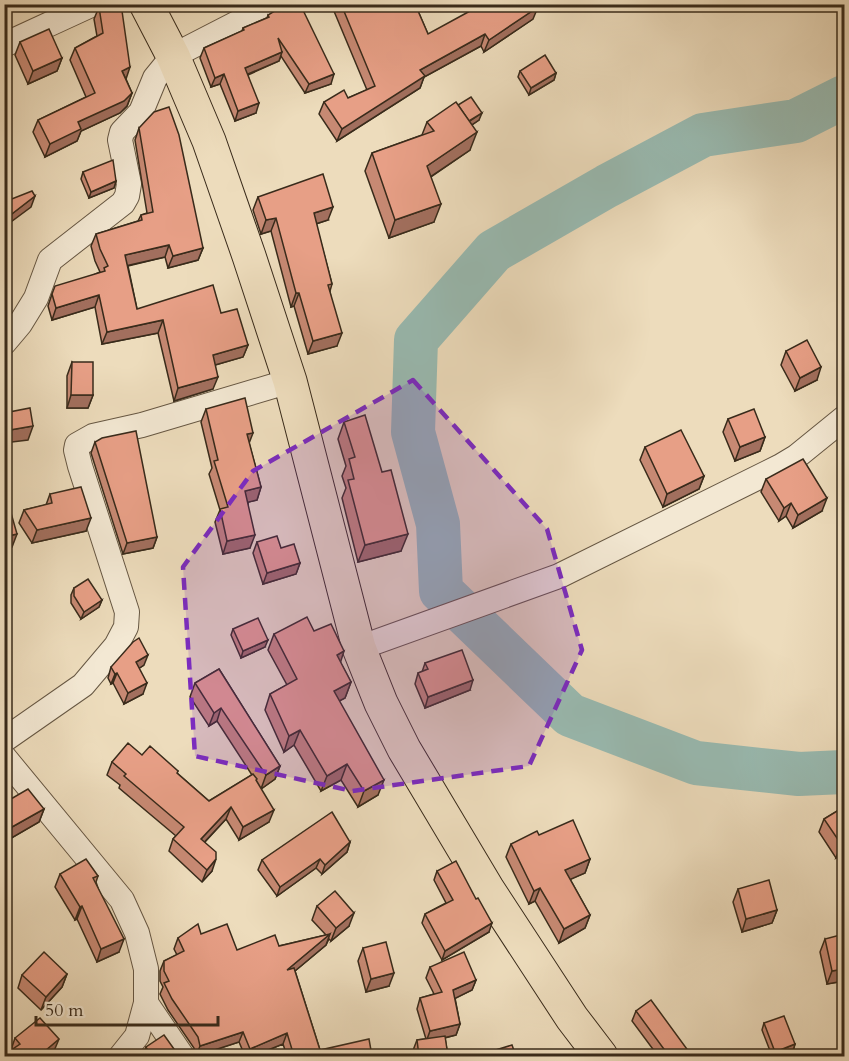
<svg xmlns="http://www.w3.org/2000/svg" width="849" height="1061" viewBox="0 0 849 1061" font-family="Cardo,serif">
<rect width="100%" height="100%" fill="#eddcbc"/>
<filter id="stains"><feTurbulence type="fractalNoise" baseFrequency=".00333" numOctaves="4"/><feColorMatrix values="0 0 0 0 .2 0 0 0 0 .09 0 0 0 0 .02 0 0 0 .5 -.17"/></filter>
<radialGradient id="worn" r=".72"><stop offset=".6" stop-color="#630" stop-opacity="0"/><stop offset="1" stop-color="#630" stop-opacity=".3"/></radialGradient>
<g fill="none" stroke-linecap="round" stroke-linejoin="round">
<path stroke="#99bbb2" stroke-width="44" d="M 844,97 L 796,121 L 703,135 L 607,186 L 494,251 L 416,340 L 413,432 L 438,524 L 441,591 L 570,715 L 696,763 L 799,774 L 844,772"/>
<g stroke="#665743" stroke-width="26">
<g id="minor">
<path d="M 4,45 L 93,4"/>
<path d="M 4,343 L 20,324 L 36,298 L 50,260 L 123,203 L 127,196 L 129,184 L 120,140 L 122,132 L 141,112 L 155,78 L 173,56 L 274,4"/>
<path d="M 359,648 L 559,576 L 781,466 L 796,457 L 844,418"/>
<path d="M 4,740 L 83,685 L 116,646 L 126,627 L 127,612 L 80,466 L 76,450 L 77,445 L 93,436 L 142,425 L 290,381"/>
<path d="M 4,757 L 122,900 L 137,933 L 146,969 L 146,1003 L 137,1036 L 121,1056"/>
<path d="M 146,1003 L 182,1056"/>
</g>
</g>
<g stroke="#392b1b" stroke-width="35">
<path id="trunk" d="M 146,4 L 173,56 L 209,141 L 249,256 L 290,381 L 359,648 L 381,703 L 404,749 L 487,888 L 572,1018 L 601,1056"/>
</g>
<use href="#minor" stroke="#f3e8d3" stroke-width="24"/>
<use href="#trunk" stroke="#eddcbc" stroke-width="33"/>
</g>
<g fill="#c78973" stroke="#392b1b" stroke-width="1.5">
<path d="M 331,4 L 415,4 L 428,34 L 533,19 L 484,52 L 481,46 L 424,77 L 420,88 L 337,141 L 319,114 L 324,102 L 348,98 L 367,90 Z"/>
<path d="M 99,7 L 126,79 L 132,93 L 127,106 L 120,113 L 81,131 L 77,141 L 45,157 L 33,132 L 38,120 L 86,97 L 70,60 L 75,48 L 97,36 L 94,19 Z"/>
<path d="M 268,15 L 331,84 L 305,93 L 281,56 L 279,61 L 248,75 L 256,113 L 235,121 L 220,84 L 211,87 L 200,58 L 204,48 L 242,31 L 243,28 L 267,18 Z"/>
<path d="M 20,42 L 62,58 L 57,71 L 28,84 L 15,55 Z"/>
<path d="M 520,71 L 556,73 L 554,80 L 529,95 L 518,77 Z"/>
<path d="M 458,105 L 479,120 L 472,125 L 470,150 L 431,177 L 434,222 L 389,238 L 365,171 L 372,153 L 422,135 L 427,122 Z"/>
<path d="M 139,128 L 203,248 L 198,260 L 168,268 L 165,257 L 128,266 L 137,309 L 221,313 L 248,345 L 243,357 L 215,365 L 213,389 L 174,401 L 158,333 L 102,344 L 95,307 L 52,320 L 48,306 L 52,294 L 100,272 L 95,261 L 91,246 L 96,234 L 138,221 L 141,215 L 147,213 L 135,140 Z"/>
<path d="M 83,172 L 116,181 L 114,188 L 89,198 L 81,179 Z"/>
<path d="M 258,197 L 328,220 L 316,224 L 332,284 L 330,291 L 337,346 L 308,354 L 294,306 L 291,307 L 271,231 L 261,234 L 253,210 Z"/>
<path d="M 786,351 L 817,380 L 795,391 L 781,365 Z"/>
<path d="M 72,362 L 93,395 L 88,408 L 67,408 L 67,376 Z"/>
<path d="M 206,409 L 249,443 L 261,487 L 257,500 L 248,502 L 250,548 L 223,554 L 215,522 L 220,510 L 209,474 L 212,468 L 201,422 Z"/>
<path d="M 728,419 L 765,437 L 760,451 L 735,461 L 723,432 Z"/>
<path d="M 344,422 L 382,472 L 401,551 L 358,562 L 342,498 L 346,488 L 342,476 L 346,466 L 338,439 Z"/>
<path d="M 95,442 L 157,537 L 153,548 L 123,554 L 91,453 Z"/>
<path d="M 645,447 L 704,476 L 699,489 L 663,507 L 640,460 Z"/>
<path d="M 766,479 L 822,511 L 793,528 L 786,516 L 779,521 L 761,492 Z"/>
<path d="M 50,494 L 86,531 L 32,543 L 19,523 L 24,510 L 46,505 Z"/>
<path d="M 257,542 L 281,548 L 300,563 L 296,574 L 263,584 L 253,553 Z"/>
<path d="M 74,588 L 102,600 L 99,607 L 81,619 L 71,603 L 71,595 Z"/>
<path d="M 233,629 L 265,647 L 241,658 L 231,635 Z"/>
<path d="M 314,631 L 340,662 L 351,682 L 345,698 L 339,701 L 378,795 L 358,807 L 341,780 L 321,791 L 294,745 L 284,752 L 265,710 L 270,694 L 287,685 L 268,650 L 274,634 Z"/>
<path d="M 425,663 L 470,690 L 425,708 L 415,684 L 418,673 L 422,672 Z"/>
<path d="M 144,665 L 139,668 L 143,694 L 124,704 L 113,683 L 111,684 L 108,678 L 111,667 Z"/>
<path d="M 219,669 L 280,766 L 275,779 L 261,789 L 269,822 L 239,840 L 226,819 L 205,842 L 212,871 L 202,882 L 169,851 L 173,839 L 176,836 L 119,788 L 120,785 L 107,775 L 112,762 L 142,755 L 178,771 L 177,773 L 209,801 L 252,775 L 217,721 L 209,726 L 190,697 L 195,683 Z"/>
<path d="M 4,803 L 44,809 L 39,822 L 8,840 L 4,835 Z"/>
<path d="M 842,808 L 844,852 L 836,858 L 819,832 L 824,819 Z"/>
<path d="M 539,835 L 590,859 L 585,873 L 570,879 L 590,915 L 585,928 L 559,943 L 535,901 L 529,904 L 506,857 L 511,844 Z"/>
<path d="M 350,842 L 347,852 L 322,874 L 316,868 L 277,896 L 258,870 L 262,860 Z"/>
<path d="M 437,871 L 489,932 L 442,960 L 422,923 L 425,914 L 446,903 L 434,880 Z"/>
<path d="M 60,874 L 98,876 L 96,882 L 119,952 L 97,962 L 77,919 L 75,920 L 55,887 Z"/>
<path d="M 738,889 L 777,910 L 772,923 L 742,932 L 733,902 Z"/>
<path d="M 317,906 L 349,926 L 331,941 L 329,939 L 326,945 L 295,971 L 320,1050 L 372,1056 L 287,1056 L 283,1044 L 253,1056 L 245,1056 L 239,1042 L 196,1056 L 194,1048 L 168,1010 L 160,994 L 163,987 L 160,981 L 160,971 L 164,961 L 177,955 L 174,949 L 178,938 L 201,934 L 237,950 L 279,946 L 326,935 L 312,920 Z"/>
<path d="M 825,939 L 844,981 L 827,984 L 820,952 Z"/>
<path d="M 363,948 L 389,986 L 366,992 L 358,961 Z"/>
<path d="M 430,967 L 476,980 L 472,990 L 455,998 L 460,1024 L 456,1035 L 445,1038 L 448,1056 L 413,1056 L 412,1053 L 417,1040 L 426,1039 L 417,1009 L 420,998 L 434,994 L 426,978 Z"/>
<path d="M 67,974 L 62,987 L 41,1010 L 18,988 L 22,975 Z"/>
<path d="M 636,1011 L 692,1056 L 658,1056 L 632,1021 Z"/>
<path d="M 764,1023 L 795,1044 L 793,1051 L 779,1056 L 772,1056 L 762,1030 Z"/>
<path d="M 15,1038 L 54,1051 L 11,1050 Z"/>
<path d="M 146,1047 L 179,1056 L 143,1056 Z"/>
</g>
<g fill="#a26f5e" stroke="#392b1b" stroke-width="1.5">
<path d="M 538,7 L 533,19 L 484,52 L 489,40 Z"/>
<path d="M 485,34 L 481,46 L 424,77 L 420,88 L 337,141 L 342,129 L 420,70 Z"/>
<path d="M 282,52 L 279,61 L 241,77 L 245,68 Z"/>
<path d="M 62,58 L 57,71 L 28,84 L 33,71 Z"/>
<path d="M 130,67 L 126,79 L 122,71 Z"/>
<path d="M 556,73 L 554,80 L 529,95 L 531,88 Z"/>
<path d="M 224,74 L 220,84 L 211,87 L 215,78 Z"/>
<path d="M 334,74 L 331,84 L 305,93 L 309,84 Z"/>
<path d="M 132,93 L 127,106 L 120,113 L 81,131 L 77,141 L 45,157 L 50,144 L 78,122 Z"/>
<path d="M 259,103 L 256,113 L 235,121 L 238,111 Z"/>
<path d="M 482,113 L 479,120 L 461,132 L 464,125 Z"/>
<path d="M 477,132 L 470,150 L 421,183 L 427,166 Z"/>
<path d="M 116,181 L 114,188 L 89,198 L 91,192 Z"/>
<path d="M 35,196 L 31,207 L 4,227 L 4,220 Z"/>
<path d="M 441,204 L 434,222 L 389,238 L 395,220 Z"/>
<path d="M 333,207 L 328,220 L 309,226 L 314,213 Z"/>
<path d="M 276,218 L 271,231 L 261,234 L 266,220 Z"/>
<path d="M 169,245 L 165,257 L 121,267 L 125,255 Z"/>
<path d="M 203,248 L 198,260 L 168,268 L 173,256 Z"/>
<path d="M 296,293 L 299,293 L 294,306 L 291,307 Z"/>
<path d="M 99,295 L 95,307 L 52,320 L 56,308 Z"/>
<path d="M 163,320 L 158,333 L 102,344 L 107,332 Z"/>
<path d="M 342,333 L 337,346 L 308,354 L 313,341 Z"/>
<path d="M 248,345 L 243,357 L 208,367 L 213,355 Z"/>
<path d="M 821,367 L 817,380 L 795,391 L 800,378 Z"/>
<path d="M 218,377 L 213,389 L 174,401 L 178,388 Z"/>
<path d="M 71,395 L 93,395 L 88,408 L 67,408 Z"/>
<path d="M 33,426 L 28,440 L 4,443 L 4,431 Z"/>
<path d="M 253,433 L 248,446 L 247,434 Z"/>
<path d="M 765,437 L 760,451 L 735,461 L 740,447 Z"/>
<path d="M 704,476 L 699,489 L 663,507 L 667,494 Z"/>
<path d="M 261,487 L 257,500 L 241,504 L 245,491 Z"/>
<path d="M 827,498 L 822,511 L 793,528 L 798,515 Z"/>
<path d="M 791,503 L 786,516 L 779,521 L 784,508 Z"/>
<path d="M 91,518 L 86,531 L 32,543 L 37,530 Z"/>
<path d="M 17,534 L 12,547 L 4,549 L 4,537 Z"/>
<path d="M 408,534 L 401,551 L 358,562 L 365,545 Z"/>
<path d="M 255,535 L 250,548 L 223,554 L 227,541 Z"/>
<path d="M 157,537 L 153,548 L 123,554 L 127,543 Z"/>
<path d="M 300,563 L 296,574 L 263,584 L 267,573 Z"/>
<path d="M 102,600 L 99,607 L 81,619 L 84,612 Z"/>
<path d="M 268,640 L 265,647 L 241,658 L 243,651 Z"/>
<path d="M 344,651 L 339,667 L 337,655 Z"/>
<path d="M 148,655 L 144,665 L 132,673 L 136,662 Z"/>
<path d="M 117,673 L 113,683 L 111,684 L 115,674 Z"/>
<path d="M 473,680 L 470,690 L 425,708 L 428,697 Z"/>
<path d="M 351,682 L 345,698 L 328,707 L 334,691 Z"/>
<path d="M 147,683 L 143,694 L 124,704 L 128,693 Z"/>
<path d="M 11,685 L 8,696 L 4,697 L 4,688 Z"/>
<path d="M 221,708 L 217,721 L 209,726 L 214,713 Z"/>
<path d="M 300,730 L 294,745 L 284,752 L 289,736 Z"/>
<path d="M 347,764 L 341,780 L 321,791 L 327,776 Z"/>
<path d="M 280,766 L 275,779 L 261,789 L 266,775 Z"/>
<path d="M 384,780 L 378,795 L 358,807 L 364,791 Z"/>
<path d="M 231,807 L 226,819 L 196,851 L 201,839 Z"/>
<path d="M 44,809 L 39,822 L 8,840 L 12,827 Z"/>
<path d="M 274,810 L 269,822 L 239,840 L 243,827 Z"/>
<path d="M 350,842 L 347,852 L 322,874 L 325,865 Z"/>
<path d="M 844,842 L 844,852 L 836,858 L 841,844 Z"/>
<path d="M 216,859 L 212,871 L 202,882 L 207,870 Z"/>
<path d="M 320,859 L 316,868 L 277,896 L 280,887 Z"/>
<path d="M 590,859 L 585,873 L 560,884 L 565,870 Z"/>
<path d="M 540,888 L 535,901 L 529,904 L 534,891 Z"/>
<path d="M 82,906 L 77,919 L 75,920 L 80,907 Z"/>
<path d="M 777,910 L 772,923 L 742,932 L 746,919 Z"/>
<path d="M 354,913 L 349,926 L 331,941 L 336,928 Z"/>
<path d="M 590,915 L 585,928 L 559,943 L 564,929 Z"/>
<path d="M 492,923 L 489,932 L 442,960 L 445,951 Z"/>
<path d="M 330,934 L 326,945 L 283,981 L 287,970 Z"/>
<path d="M 124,939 L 119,952 L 97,962 L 101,949 Z"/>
<path d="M 844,969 L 844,981 L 827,984 L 832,971 Z"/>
<path d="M 394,973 L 389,986 L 366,992 L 371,979 Z"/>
<path d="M 67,974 L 62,987 L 41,1010 L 46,997 Z"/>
<path d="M 9,977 L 6,984 L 4,985 L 4,979 Z"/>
<path d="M 476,980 L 472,990 L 450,1001 L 453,990 Z"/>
<path d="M 460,1024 L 456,1035 L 426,1042 L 430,1031 Z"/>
<path d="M 243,1032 L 239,1042 L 196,1056 L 200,1046 Z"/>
<path d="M 287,1033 L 283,1044 L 253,1056 L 247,1056 L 250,1049 Z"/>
<path d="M 59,1039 L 54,1051 L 48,1056 L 39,1056 Z"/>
<path d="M 795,1044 L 793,1051 L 779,1056 L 774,1056 L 775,1052 Z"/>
</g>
<g fill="#e79f86" stroke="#392b1b" stroke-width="1.5">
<path d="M 103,4 L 121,4 L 130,67 L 122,71 L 132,93 L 124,101 L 78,122 L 81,129 L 50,144 L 38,120 L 95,93 L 75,48 L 103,33 L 99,7 Z"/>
<path d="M 286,4 L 300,4 L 334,74 L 309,84 L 278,38 L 282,52 L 245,68 L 259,103 L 238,111 L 224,74 L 215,78 L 204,48 L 244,30 L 243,28 L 269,17 L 268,15 Z"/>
<path d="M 341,4 L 415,4 L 428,34 L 470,11 L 479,4 L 536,4 L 538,7 L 489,40 L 485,34 L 420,70 L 425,76 L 342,129 L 324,102 L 344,90 L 348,98 L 375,86 Z"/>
<path d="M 49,29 L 62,58 L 33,71 L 20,42 Z"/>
<path d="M 545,55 L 556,73 L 531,88 L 520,71 Z"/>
<path d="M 471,97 L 482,113 L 469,121 L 458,105 Z"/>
<path d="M 456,102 L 477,132 L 427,166 L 441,204 L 395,220 L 372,153 L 434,131 L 427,122 Z"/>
<path d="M 169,107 L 179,135 L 203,248 L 173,256 L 169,245 L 125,255 L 137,309 L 213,285 L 221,313 L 237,309 L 248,345 L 213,355 L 218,377 L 178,388 L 163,320 L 107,332 L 99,295 L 56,308 L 52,294 L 55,286 L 105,271 L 104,268 L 108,266 L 100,249 L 96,234 L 142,220 L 141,215 L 153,212 L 139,128 L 154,112 Z"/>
<path d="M 113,160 L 116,181 L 91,192 L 83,172 Z"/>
<path d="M 323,174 L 333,207 L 314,213 L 332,284 L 328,285 L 342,333 L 313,341 L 299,293 L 296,293 L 276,218 L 266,220 L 258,197 Z"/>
<path d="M 32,191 L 35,196 L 4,220 L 4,202 Z"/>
<path d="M 807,340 L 821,367 L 800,378 L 786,351 Z"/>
<path d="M 72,362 L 93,362 L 93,395 L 71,395 Z"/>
<path d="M 5,382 L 9,412 L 30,408 L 33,426 L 4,431 Z"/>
<path d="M 245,398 L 253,433 L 247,434 L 261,487 L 245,491 L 255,535 L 227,541 L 220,509 L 228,507 L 214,461 L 218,460 L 206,409 Z"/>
<path d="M 754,409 L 765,437 L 740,447 L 728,419 Z"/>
<path d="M 365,415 L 382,472 L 391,470 L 408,534 L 365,545 L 348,480 L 354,479 L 349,459 L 355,457 L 344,422 Z"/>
<path d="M 681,430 L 704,476 L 667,494 L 645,447 Z"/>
<path d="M 136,431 L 157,537 L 127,543 L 95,442 L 102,438 Z"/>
<path d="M 803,459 L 827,498 L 798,515 L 791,503 L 784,508 L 766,479 Z"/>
<path d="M 81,487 L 91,518 L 37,530 L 24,510 L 52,503 L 50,494 Z"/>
<path d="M 11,513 L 17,534 L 4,537 L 4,514 Z"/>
<path d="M 277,536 L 281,548 L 294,544 L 300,563 L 267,573 L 257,542 Z"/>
<path d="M 88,579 L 102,600 L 84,612 L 74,596 L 74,588 Z"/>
<path d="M 307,617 L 314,631 L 331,624 L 344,651 L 337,655 L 351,682 L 334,691 L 384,780 L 364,791 L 347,764 L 327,776 L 300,730 L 289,736 L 270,694 L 297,679 L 274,634 Z"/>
<path d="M 258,618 L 268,640 L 243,651 L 233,629 Z"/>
<path d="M 139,638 L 148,655 L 136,662 L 147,683 L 128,693 L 117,673 L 115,674 L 111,667 L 133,642 Z"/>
<path d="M 462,650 L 473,680 L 428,697 L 418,673 L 428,669 L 425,663 Z"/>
<path d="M 4,669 L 11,685 L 4,688 Z"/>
<path d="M 219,669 L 280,766 L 266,775 L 221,708 L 214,713 L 195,683 Z"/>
<path d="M 128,743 L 142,755 L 150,746 L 178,771 L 177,773 L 209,801 L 253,774 L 257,779 L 256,780 L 274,810 L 243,827 L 231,807 L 201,839 L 216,852 L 216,859 L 207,870 L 173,839 L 184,827 L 124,776 L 126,774 L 112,762 Z"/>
<path d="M 28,789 L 44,809 L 12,827 L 4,814 L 4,803 Z"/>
<path d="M 842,808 L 844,813 L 844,842 L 841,844 L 824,819 Z"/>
<path d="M 332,812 L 350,842 L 325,865 L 320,859 L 280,887 L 262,860 Z"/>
<path d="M 573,820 L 590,859 L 565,870 L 590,915 L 564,929 L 540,888 L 534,891 L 511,844 L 537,831 L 539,835 Z"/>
<path d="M 86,859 L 98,876 L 93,878 L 124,939 L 101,949 L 82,906 L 80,907 L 60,874 Z"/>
<path d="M 456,861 L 476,899 L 478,898 L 492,923 L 445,951 L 425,914 L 453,900 L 437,871 Z"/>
<path d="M 769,880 L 777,910 L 746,919 L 738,889 Z"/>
<path d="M 335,891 L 354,913 L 336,928 L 317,906 Z"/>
<path d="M 198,924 L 201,934 L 227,924 L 237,950 L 275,935 L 279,946 L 330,934 L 287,970 L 294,968 L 320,1050 L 369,1039 L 372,1056 L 294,1056 L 287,1033 L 250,1049 L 243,1032 L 200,1046 L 198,1037 L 172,999 L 164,983 L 169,981 L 164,971 L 164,961 L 184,951 L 178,938 Z"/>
<path d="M 844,934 L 844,969 L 832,971 L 825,939 Z"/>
<path d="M 386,942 L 394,973 L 371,979 L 363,948 Z"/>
<path d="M 44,952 L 67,974 L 46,997 L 22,975 Z"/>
<path d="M 464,952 L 476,980 L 453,990 L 460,1024 L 430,1031 L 420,998 L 442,992 L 430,967 Z"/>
<path d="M 4,970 L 9,977 L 4,979 Z"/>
<path d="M 651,1000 L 692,1056 L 669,1056 L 636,1011 Z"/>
<path d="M 784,1016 L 795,1044 L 775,1052 L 764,1023 Z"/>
<path d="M 40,1018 L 59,1039 L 39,1056 L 4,1056 L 4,1055 L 20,1044 L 15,1038 Z"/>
<path d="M 164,1035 L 179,1056 L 151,1056 L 146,1047 Z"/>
<path d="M 445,1036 L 448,1056 L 419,1056 L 417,1040 Z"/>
<path d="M 512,1045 L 516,1056 L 476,1056 Z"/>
</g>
<path fill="#7b2cbf" fill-opacity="0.2" stroke="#7b2cbf" stroke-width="4.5" stroke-dasharray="12 8" stroke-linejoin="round" d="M 413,380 L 547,529 L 582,650 L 529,766 L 352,791 L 195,756 L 183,567 L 253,471 Z"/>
<rect width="849" height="1061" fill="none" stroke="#eddcbc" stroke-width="24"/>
<rect x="6" y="6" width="837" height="1049" fill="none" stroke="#392b1b" stroke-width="3"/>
<rect x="12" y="12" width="825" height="1037" fill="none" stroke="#392b1b" stroke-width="1.5"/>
<path d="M36 1016v9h182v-9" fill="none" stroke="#392b1b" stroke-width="3"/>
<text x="45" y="1016" font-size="18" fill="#392b1b" stroke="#f3e8d3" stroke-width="4.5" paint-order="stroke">50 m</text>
<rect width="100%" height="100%" filter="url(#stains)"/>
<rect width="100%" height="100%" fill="url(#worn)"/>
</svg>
